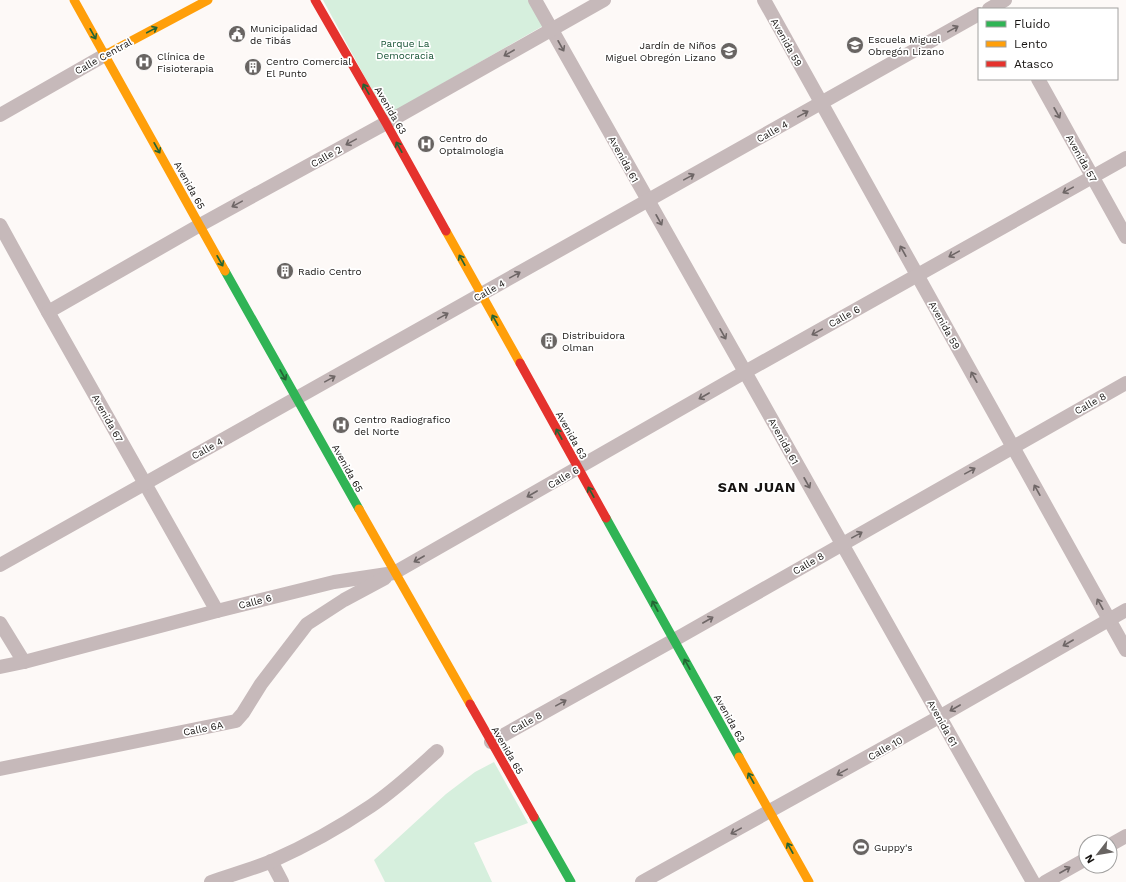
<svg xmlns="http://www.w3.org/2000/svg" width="1126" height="882" viewBox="0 0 1126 882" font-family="'Work Sans',sans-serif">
<rect width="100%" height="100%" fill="#fdf9f7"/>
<g fill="#d6efdd">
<path d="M 323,0 L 535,0 L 548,23 L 386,116 Z"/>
<path d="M 494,762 L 528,823 L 474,843 L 492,882 L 385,882 L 374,860 L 446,794 L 475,772 Z"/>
</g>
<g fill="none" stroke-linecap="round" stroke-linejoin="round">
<g stroke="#c6b9ba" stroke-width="14">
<path d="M 535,0 L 1033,882"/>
<path d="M 764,0 L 1126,650"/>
<path d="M 989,9 L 1005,0"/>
<path d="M 1038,79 L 1126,237"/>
<path d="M 0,115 L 105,55"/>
<path d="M 0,225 L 48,312 L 217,611"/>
<path d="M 48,312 L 200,225 L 386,123 L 604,0"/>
<path d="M 0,565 L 979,14"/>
<path d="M 0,623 L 24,662"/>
<path d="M 0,667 L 24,662 L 217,611 L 334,582 L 394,573 L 745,372 L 1126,158"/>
<path d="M 491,742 L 674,640 L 1126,383"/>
<path d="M 0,769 L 236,721 L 243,713 L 261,684 L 307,624 L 344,600 L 385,578"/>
<path d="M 1110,845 L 1126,836"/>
<path d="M 271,861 L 282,882"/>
<path d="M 211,882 C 231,875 252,869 272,861 C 306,846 340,827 371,806 C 395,790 416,770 437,751"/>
<path d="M 642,882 L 939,717 L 1126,610"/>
<path d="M 1045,882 L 1086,859"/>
</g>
<g stroke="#30b455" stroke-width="9">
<path d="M 225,271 L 359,509"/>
<path d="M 606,518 L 739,757"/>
<path d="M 534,817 L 571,882"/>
</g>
<g stroke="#ff9f0a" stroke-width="9">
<path d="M 74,0 L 225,271"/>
<path d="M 105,55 L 208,0"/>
<path d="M 446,231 L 520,363"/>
<path d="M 359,509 L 470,704"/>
<path d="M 739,757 L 809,882"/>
</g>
<g stroke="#e5322d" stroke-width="9">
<path d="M 315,0 L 386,123 L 446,231"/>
<path d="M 520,363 L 606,518"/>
<path d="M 470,704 L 534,817"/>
</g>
</g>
<defs><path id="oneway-shaft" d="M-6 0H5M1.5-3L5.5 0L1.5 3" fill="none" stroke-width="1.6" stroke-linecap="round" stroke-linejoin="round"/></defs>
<g stroke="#6e6666">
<use href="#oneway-shaft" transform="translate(953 29) rotate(-29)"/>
<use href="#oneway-shaft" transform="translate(561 46) rotate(61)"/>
<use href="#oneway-shaft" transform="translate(509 53) rotate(150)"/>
<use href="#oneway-shaft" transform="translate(1057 113) rotate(61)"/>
<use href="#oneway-shaft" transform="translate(803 114) rotate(-29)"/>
<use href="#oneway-shaft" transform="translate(351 142) rotate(151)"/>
<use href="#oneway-shaft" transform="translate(689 177) rotate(-29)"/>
<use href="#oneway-shaft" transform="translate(1068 190) rotate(151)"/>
<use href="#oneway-shaft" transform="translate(237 204) rotate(151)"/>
<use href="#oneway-shaft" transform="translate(659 220) rotate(61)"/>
<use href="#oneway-shaft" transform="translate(903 251) rotate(-119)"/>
<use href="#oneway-shaft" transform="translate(954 254) rotate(151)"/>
<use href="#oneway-shaft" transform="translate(515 275) rotate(-29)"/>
<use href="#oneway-shaft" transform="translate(443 316) rotate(-29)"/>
<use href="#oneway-shaft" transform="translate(817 332) rotate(151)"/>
<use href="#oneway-shaft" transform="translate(723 334) rotate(61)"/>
<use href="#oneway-shaft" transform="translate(974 377) rotate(-119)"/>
<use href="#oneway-shaft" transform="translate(330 379) rotate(-29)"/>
<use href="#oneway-shaft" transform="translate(704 396) rotate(150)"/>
<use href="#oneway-shaft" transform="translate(970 471) rotate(-29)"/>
<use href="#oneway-shaft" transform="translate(807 483) rotate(61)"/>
<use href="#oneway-shaft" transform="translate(1037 490) rotate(-119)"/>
<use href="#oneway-shaft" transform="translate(532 494) rotate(150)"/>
<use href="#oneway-shaft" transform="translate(857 535) rotate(-29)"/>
<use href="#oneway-shaft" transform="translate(419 559) rotate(150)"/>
<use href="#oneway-shaft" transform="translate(1100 604) rotate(-119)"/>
<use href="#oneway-shaft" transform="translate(708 620) rotate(-30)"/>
<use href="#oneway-shaft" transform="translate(1068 643) rotate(150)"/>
<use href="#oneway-shaft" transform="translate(561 703) rotate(-29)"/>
<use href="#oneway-shaft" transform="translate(955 708) rotate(150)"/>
<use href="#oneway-shaft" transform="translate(842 772) rotate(151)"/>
<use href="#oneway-shaft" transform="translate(736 831) rotate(151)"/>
<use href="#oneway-shaft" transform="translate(1065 870) rotate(-30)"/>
</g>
<g stroke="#246434">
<use href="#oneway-shaft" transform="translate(152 30) rotate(-28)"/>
<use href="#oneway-shaft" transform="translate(93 34) rotate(61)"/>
<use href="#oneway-shaft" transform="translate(366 89) rotate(-120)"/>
<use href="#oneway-shaft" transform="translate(399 147) rotate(-119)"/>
<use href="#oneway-shaft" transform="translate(157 148) rotate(61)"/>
<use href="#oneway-shaft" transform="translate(462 260) rotate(-119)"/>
<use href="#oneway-shaft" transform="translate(220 261) rotate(61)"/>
<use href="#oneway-shaft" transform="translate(495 320) rotate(-119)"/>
<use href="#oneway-shaft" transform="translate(283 375) rotate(61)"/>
<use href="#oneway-shaft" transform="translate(559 434) rotate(-119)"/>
<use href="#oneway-shaft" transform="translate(591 492) rotate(-119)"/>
<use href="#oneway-shaft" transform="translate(655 606) rotate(-119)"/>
<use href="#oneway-shaft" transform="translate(687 664) rotate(-119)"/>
<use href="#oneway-shaft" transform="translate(751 778) rotate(-119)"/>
<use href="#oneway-shaft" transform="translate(790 848) rotate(-119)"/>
</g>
<defs>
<g id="civic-disc" transform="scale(0.9)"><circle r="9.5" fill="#686462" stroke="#fff"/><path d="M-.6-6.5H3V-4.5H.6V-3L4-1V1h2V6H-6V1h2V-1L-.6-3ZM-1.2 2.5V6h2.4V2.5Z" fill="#fff"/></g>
<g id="school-disc" transform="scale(0.9)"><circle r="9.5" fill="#686462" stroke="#fff"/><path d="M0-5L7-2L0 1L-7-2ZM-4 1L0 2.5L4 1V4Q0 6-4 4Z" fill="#fff"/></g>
<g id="hospital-disc" transform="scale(0.9)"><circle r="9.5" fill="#686462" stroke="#fff"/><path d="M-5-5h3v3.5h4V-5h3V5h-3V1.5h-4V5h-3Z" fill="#fff"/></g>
<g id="building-disc" transform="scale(0.9)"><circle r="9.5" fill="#686462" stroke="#fff"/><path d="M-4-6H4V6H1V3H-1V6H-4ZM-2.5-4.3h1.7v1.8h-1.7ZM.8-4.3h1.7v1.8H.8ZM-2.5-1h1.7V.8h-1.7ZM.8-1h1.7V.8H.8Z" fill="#fff"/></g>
<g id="stadium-disc" transform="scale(0.9)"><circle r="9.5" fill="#686462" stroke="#fff"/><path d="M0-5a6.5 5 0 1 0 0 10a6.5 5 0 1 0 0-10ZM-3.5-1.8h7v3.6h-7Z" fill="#fff"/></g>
</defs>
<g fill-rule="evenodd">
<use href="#civic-disc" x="237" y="34"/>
<use href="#school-disc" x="855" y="45"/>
<use href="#school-disc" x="729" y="51"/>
<use href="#hospital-disc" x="144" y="62"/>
<use href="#building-disc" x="253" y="67"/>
<use href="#hospital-disc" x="426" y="144"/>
<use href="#building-disc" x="285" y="271"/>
<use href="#building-disc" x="549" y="341"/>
<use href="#hospital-disc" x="341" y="425"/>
<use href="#stadium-disc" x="861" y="847"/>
</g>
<g text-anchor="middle" stroke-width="3.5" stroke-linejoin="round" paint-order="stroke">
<g font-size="10" fill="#171412" stroke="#fff" text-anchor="start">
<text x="250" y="32">Municipalidad<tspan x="250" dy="12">de Tibás</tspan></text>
<text x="868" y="43">Escuela Miguel<tspan x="868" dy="12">Obregón Lizano</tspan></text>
<text x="716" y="49" text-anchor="end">Jardín de Niños<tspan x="716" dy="12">Miguel Obregón Lizano</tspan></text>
<text x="157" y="60">Clínica de<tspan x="157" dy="12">Fisioterapia</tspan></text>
<text x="266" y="65">Centro Comercial<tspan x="266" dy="12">El Punto</tspan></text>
<text x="439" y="142">Centro do<tspan x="439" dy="12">Optalmologia</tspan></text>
<text x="298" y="275">Radio Centro</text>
<text x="562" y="339">Distribuidora<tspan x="562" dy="12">Olman</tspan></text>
<text x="354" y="423">Centro Radiografico<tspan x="354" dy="12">del Norte</tspan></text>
<text x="874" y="851">Guppy's</text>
</g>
<g font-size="10" fill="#171412" stroke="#fff">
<text transform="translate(787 42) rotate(61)" y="4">Avenida 59</text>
<text transform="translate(103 56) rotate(-29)" y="4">Calle Central</text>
<text transform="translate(391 110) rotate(60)" y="4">Avenida 63</text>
<text transform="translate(772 131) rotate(-29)" y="4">Calle 4</text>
<text transform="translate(326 156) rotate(-29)" y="4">Calle 2</text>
<text transform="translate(1082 158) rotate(61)" y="4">Avenida 57</text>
<text transform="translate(624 159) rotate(61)" y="4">Avenida 61</text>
<text transform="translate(190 185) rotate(61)" y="4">Avenida 65</text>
<text transform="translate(489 290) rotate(-29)" y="4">Calle 4</text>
<text transform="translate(844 316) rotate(-29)" y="4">Calle 6</text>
<text transform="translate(945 325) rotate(61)" y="4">Avenida 59</text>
<text transform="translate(1090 403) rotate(-29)" y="4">Calle 8</text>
<text transform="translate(108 418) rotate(61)" y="4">Avenida 67</text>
<text transform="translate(572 435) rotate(61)" y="4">Avenida 63</text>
<text transform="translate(784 441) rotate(61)" y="4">Avenida 61</text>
<text transform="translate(207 448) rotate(-29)" y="4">Calle 4</text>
<text transform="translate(348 468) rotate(61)" y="4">Avenida 65</text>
<text transform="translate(563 477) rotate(-30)" y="4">Calle 6</text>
<text transform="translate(808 563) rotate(-30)" y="4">Calle 8</text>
<text transform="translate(255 601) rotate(-14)" y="4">Calle 6</text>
<text transform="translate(730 718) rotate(61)" y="4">Avenida 63</text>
<text transform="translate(526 722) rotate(-29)" y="4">Calle 8</text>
<text transform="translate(943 723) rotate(61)" y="4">Avenida 61</text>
<text transform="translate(203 728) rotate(-11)" y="4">Calle 6A</text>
<text transform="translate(885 748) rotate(-29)" y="4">Calle 10</text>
<text transform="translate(508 750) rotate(60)" y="4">Avenida 65</text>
</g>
<g font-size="10" fill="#165234" stroke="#fff">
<text x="405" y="47">Parque La<tspan x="405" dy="12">Democracia</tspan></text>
</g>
<g font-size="14" font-weight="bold" letter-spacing="1" fill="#171412" stroke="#fff">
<text x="757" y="492">SAN JUAN</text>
</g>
</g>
<rect x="978" y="8" width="140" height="72" fill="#ffffff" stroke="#a2a1a0"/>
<rect x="986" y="21" width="20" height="6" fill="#30b455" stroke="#a2a1a0"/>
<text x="1014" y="28" font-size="12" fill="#171412">Fluido</text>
<rect x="986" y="41" width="20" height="6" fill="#ff9f0a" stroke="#a2a1a0"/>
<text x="1014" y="48" font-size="12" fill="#171412">Lento</text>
<rect x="986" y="61" width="20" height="6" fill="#e5322d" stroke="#a2a1a0"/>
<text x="1014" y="68" font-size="12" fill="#171412">Atasco</text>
<g transform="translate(1098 854) rotate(239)"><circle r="19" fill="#ffffff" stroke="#a2a1a0"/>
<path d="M0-3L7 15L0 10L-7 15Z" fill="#686462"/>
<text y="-6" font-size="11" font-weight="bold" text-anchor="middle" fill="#171412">N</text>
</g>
</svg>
